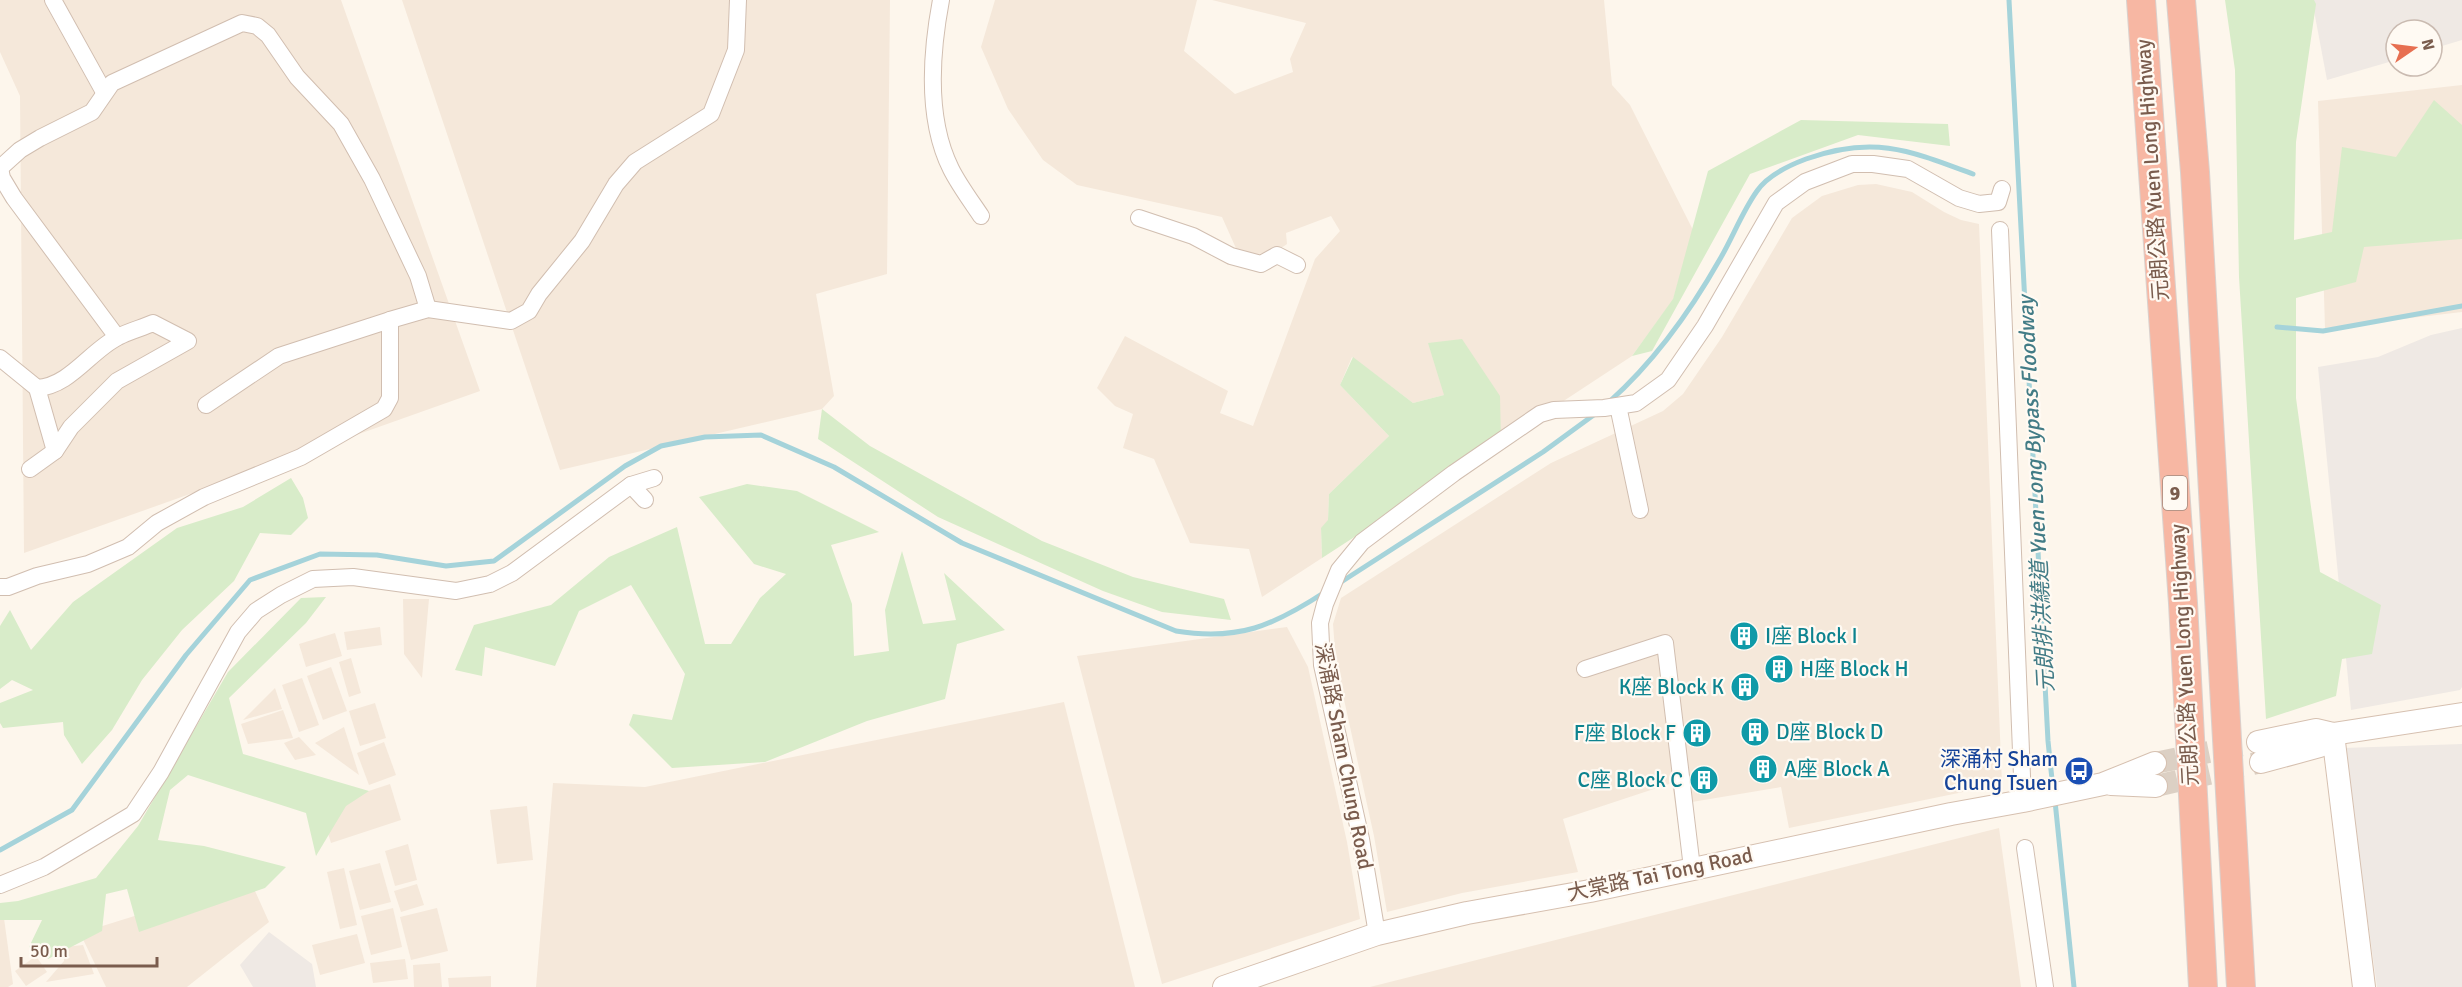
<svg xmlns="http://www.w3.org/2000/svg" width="2462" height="987" viewBox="0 0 2462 987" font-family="Signika,'Noto Sans TC',sans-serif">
<rect width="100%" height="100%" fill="#fdf6ec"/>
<g fill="#f5e8da">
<path d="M 0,0 L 341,0 L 480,391 L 24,553 L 20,96 L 0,52 Z"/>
<path d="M 402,0 L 890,0 L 887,274 L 816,294 L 834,396 L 822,409 L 560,470 Z"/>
<path d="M 995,0 L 1197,0 L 1184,51 L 1235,94 L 1293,72 L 1290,59 L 1306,23 L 1212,0 L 1604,0 L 1612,85 L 1630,105 L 1693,230 L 1673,300 L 1632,356 L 1501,442 L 1444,395 L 1413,403 L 1352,357 L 1340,385 L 1389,436 L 1329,494 L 1328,521 L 1321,529 L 1322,558 L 1262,597 L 1249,549 L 1190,543 L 1154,459 L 1123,448 L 1133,414 L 1115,406 L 1097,388 L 1125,336 L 1228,391 L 1220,413 L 1253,426 L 1315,259 L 1340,231 L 1331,216 L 1286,233 L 1287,244 L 1274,253 L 1239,255 L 1222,217 L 1077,185 L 1043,160 L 1008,109 L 981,47 Z"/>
<path d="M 2462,85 L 2462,312 L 2325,328 L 2318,101 Z"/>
<path d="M 1876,184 L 1912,192 L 1944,212 L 1961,220 L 1979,224 L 2002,784 L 1789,828 L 1781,787 L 1692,802 L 1682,851 L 1672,783 L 1563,819 L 1578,872 L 1462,893 L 1387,912 L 1374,836 L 1336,663 L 1333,624 L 1341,598 L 1551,463 L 1663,411 L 1683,394 L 1722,337 L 1792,218 L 1822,196 L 1858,185 Z"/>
<path d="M 403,599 L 429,599 L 422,678 L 404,654 Z"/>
<path d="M 380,627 L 382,645 L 347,650 L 344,632 Z"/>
<path d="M 1287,627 L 1308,667 L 1347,842 L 1360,919 L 1162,984 L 1077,656 Z"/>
<path d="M 335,633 L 342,656 L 306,667 L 299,644 Z"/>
<path d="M 351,658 L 361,693 L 349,697 L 339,662 Z"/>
<path d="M 331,667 L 347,711 L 323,720 L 307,676 Z"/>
<path d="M 302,678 L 319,725 L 299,732 L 282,685 Z"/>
<path d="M 275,688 L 282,709 L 243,720 Z"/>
<path d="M 1064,702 L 1135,987 L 536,987 L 553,783 L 645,787 Z"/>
<path d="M 375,703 L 386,738 L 360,746 L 349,711 Z"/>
<path d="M 283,710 L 293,738 L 248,744 L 241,724 Z"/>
<path d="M 344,727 L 359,775 L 315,743 Z"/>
<path d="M 299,737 L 316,755 L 295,760 L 284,743 Z"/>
<path d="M 384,742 L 396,775 L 369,785 L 357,753 Z"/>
<path d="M 390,784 L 401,820 L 331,843 L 320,807 Z"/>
<path d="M 527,806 L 533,860 L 497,864 L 490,810 Z"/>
<path d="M 1999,828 L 2021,987 L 1370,987 Z"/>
<path d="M 408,844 L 417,880 L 395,886 L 385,851 Z"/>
<path d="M 380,863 L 391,902 L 360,910 L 349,871 Z"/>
<path d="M 344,868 L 357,925 L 340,929 L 327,872 Z"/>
<path d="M 250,880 L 269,922 L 187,987 L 106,987 L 80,933 Z"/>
<path d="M 417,884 L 424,905 L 401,912 L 394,891 Z"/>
<path d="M 393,908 L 402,947 L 371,955 L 361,916 Z"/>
<path d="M 437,908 L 448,951 L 411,960 L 400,917 Z"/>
<path d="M 3,911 L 13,984 L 8,987 L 0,987 L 0,912 Z"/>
<path d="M 357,934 L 365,963 L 320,975 L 312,945 Z"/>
<path d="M 83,945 L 94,974 L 46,982 L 64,961 L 65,947 Z"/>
<path d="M 36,956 L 47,972 L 26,986 L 15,971 Z"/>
<path d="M 405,959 L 408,979 L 373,983 L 370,963 Z"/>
<path d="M 440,963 L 442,987 L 414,987 L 413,965 Z"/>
<path d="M 491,976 L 491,987 L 449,987 L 448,978 Z"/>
</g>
<g fill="#efe9e4">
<path d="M 2312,0 L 2462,0 L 2462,40 L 2432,49 L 2432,30 L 2396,30 L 2396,60 L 2327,80 Z"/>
<path d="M 2462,328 L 2462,687 L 2460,690 L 2351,710 L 2318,367 L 2378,357 L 2431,335 Z"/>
<path d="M 2462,744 L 2462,987 L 2377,987 L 2344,748 Z"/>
<path d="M 269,932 L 312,964 L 316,987 L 253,987 L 240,965 Z"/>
</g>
<g fill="#d8ecc9">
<path d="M 2225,0 L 2314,0 L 2316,4 L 2296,142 L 2294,240 L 2332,232 L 2342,147 L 2396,157 L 2434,100 L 2462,125 L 2462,239 L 2364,247 L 2356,282 L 2296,298 L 2296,398 L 2320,572 L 2381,605 L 2372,654 L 2342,659 L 2336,696 L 2266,719 L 2239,277 L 2235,70 Z"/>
<path d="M 1801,120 L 1948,124 L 1950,146 L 1858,135 L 1750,174 L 1652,351 L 1632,356 L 1673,299 L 1708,171 Z"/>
<path d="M 1462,339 L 1500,396 L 1501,442 L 1322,558 L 1321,528 L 1328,520 L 1329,494 L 1389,436 L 1340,385 L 1353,357 L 1413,403 L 1444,395 L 1428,343 Z"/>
<path d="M 822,409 L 870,446 L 1042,541 L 1133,577 L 1224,599 L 1231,620 L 1162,612 L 1103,591 L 938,517 L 818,439 Z"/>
<path d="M 291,478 L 303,498 L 308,518 L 291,535 L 260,533 L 234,581 L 182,630 L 142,680 L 112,730 L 82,764 L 64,735 L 63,722 L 3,728 L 0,723 L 0,703 L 33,690 L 12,680 L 0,689 L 0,626 L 10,610 L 31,650 L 73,602 L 177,528 L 243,507 Z"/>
<path d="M 747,484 L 797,491 L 879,532 L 831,545 L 852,604 L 854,656 L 889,651 L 885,610 L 902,551 L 923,624 L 956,620 L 944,573 L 1005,630 L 957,644 L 945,699 L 867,721 L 765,762 L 672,768 L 629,725 L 633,714 L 672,720 L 685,674 L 631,585 L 579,611 L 555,666 L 485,647 L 482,676 L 455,670 L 474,625 L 551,605 L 609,557 L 677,527 L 705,644 L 731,644 L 760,598 L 786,574 L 754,564 L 699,497 Z"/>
<path d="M 326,597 L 306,623 L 229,698 L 243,754 L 369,791 L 346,806 L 316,856 L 306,813 L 188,775 L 170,790 L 158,840 L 204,846 L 286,867 L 265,888 L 139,932 L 127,889 L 106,894 L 102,931 L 48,959 L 29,947 L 42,920 L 0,920 L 0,903 L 18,901 L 96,878 L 138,826 L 228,672 L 301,598 Z"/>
</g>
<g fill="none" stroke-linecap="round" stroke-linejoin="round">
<g stroke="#a5d3da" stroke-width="5">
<path d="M 2009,0 L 2048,741 L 2053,789"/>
<path d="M 2277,327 L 2323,331 L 2462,306"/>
<path d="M 1609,402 C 1655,361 1690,312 1720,259 C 1733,237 1742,212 1757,191 C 1767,176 1790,165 1806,159 C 1873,135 1909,150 1973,174"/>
<path d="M 1338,584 L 1543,452 L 1595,414"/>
<path d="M 2055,801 L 2074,987"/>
<path d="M 0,850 L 72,810 L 186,655 L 250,580 L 320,554 L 377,555 L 446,566 L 494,561 L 625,466 L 661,446 L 705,437 L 761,435 L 834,467 L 962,543 L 1176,631 C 1239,641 1273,626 1325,592"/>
</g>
<g stroke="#dcd0c4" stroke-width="22" stroke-dasharray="22 11" stroke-linecap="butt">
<path d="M 2155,763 L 2258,742"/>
<path d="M 2156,786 L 2261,762"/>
</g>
<g stroke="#d1beb0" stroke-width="18">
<g id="street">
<path d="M 53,0 L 104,92"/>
<path d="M 941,0 C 931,53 926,119 951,169 C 959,185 971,201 981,216"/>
<path d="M 0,168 L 20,150 L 40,138 L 92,112 L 112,83 L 242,23 L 257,26 L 268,35 L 297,77 L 341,124 L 372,179 L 418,276 L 428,309"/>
<path d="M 0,168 L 2,178 L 14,198 L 117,337"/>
<path d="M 1139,218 L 1193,236 L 1231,256 L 1261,264 L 1277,255 L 1297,265"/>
<path d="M 2000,230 L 2023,801"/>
<path d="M 0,358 L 37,388 C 70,386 90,351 118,337 C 129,331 142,328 153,323 L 188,341 L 117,381 L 71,427 L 55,451 L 30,469"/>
<path d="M 37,388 L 55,451"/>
<path d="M 206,405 L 279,356 L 390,320 L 428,309 L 511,321 L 529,311 L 539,294 L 582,241 L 616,184 L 635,162 L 711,114 L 736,50 L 738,0"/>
<path d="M 1618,406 L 1640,510"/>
<path d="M 631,485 L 645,500"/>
<path d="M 0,587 L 8,587 L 37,576 L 88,564 L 128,547 L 157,523 L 204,497 L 301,457 L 384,409 L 390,398 L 390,320"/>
<path d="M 1585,669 L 1665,643 L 1692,868"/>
<path d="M 2025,848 L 2045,987"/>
<path d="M 0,885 L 44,867 L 133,814 L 161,772 L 238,632 L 256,611 L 281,595 L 313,579 L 353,577 L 456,591 L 490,584 L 512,573 L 631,485 L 654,478"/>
<path d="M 1377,934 L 1361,839 L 1322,665 L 1320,623 L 1325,604 L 1339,570 L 1362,542 L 1454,473 L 1540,414 L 1554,410 L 1604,408 L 1636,403 L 1668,380 L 1705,326 L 1776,203 L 1805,182 L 1852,164 L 1873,164 L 1908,169 L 1959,198 L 1979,204 L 1998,202 L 2002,189"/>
</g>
</g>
<g stroke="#d6c0b0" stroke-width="24">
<g id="secondary">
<path d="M 2333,734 L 2364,987"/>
<path d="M 2258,742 L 2316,730 L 2333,734 L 2462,714"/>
<path d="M 2261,762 L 2320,746 L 2333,734"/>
<path d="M 2111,784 L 2156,786"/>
<path d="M 1224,987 L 1377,934 L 1467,913 L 1590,891 L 1951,814 L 2023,801 L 2103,784 L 2155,763"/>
</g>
</g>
<g stroke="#dad1cd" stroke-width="30">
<g id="highway">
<path d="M 2141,0 L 2183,603 L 2203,987"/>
<path d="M 2181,0 L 2195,172 L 2241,987"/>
</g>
</g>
<use href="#street" stroke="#fff" stroke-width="16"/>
<use href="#secondary" stroke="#fff" stroke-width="22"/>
<use href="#highway" stroke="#f7b7a3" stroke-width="28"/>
</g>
<defs>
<g id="building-disc" transform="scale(1.5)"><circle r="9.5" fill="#0f9aa8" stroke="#fffaf3"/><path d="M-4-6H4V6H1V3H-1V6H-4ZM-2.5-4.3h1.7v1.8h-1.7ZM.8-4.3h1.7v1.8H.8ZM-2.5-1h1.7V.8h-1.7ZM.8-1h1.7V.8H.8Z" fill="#fff"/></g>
<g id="bus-disc" transform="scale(1.5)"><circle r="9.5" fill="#1a4fb4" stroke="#fffaf3"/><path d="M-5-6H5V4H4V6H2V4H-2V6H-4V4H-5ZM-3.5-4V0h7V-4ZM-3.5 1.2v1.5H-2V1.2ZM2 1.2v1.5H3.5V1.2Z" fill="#fff"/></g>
</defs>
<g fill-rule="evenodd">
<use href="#building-disc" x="1744" y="636"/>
<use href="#building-disc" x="1779" y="669"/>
<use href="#building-disc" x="1745" y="687"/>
<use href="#building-disc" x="1755" y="732"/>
<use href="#building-disc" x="1697" y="733"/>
<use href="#building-disc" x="1763" y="769"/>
<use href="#bus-disc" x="2079" y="771"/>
<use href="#building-disc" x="1704" y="780"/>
</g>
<g text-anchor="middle" stroke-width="4.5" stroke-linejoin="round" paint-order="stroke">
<rect fill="#fffaf3" stroke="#a28b7f" stroke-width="1.5" x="2163" y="476" width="24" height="34" rx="4.5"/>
<g font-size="20" font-weight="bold" fill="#7a5c4d">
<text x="2175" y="500">9</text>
</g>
<g font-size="21" fill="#7a5c4d" stroke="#fffaf3">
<text transform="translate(2152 170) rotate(-94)" y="7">元朗公路 Yuen Long Highway</text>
<text transform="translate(2184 655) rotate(-93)" y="7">元朗公路 Yuen Long Highway</text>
<text transform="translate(1344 756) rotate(79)" y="7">深涌路 Sham Chung Road</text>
<text transform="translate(1660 874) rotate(-12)" y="7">大棠路 Tai Tong Road</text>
</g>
<g font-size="21" fill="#0d838f" stroke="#fffaf3" text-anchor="start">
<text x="1765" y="643">I座 Block I</text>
<text x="1800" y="676">H座 Block H</text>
<text x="1724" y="694" text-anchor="end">K座 Block K</text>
<text x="1776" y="739">D座 Block D</text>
<text x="1676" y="740" text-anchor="end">F座 Block F</text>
<text x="1784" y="776">A座 Block A</text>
<text x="1683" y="787" text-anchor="end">C座 Block C</text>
</g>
<g font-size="21" fill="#164399" stroke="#fffaf3" text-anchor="end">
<text x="2058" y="766">深涌村 Sham<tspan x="2058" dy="24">Chung Tsuen</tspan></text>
</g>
<g font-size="22" font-style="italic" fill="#437c86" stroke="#fffaf3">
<text transform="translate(2035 494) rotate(-93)" y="8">元朗排洪繞道 Yuen Long Bypass Floodway</text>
</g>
</g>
<g transform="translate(2414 48) rotate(76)"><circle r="28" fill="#fffaf3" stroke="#cabbb1" stroke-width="1.5"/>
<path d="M0-4.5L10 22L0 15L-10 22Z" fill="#e76f51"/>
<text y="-9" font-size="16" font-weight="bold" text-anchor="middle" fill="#7a5c4d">N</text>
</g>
<path d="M21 957v9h136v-9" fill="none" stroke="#7a5c4d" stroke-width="3"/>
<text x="30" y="957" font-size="18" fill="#7a5c4d" stroke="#fffaf3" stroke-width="4.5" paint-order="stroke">50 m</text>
</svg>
